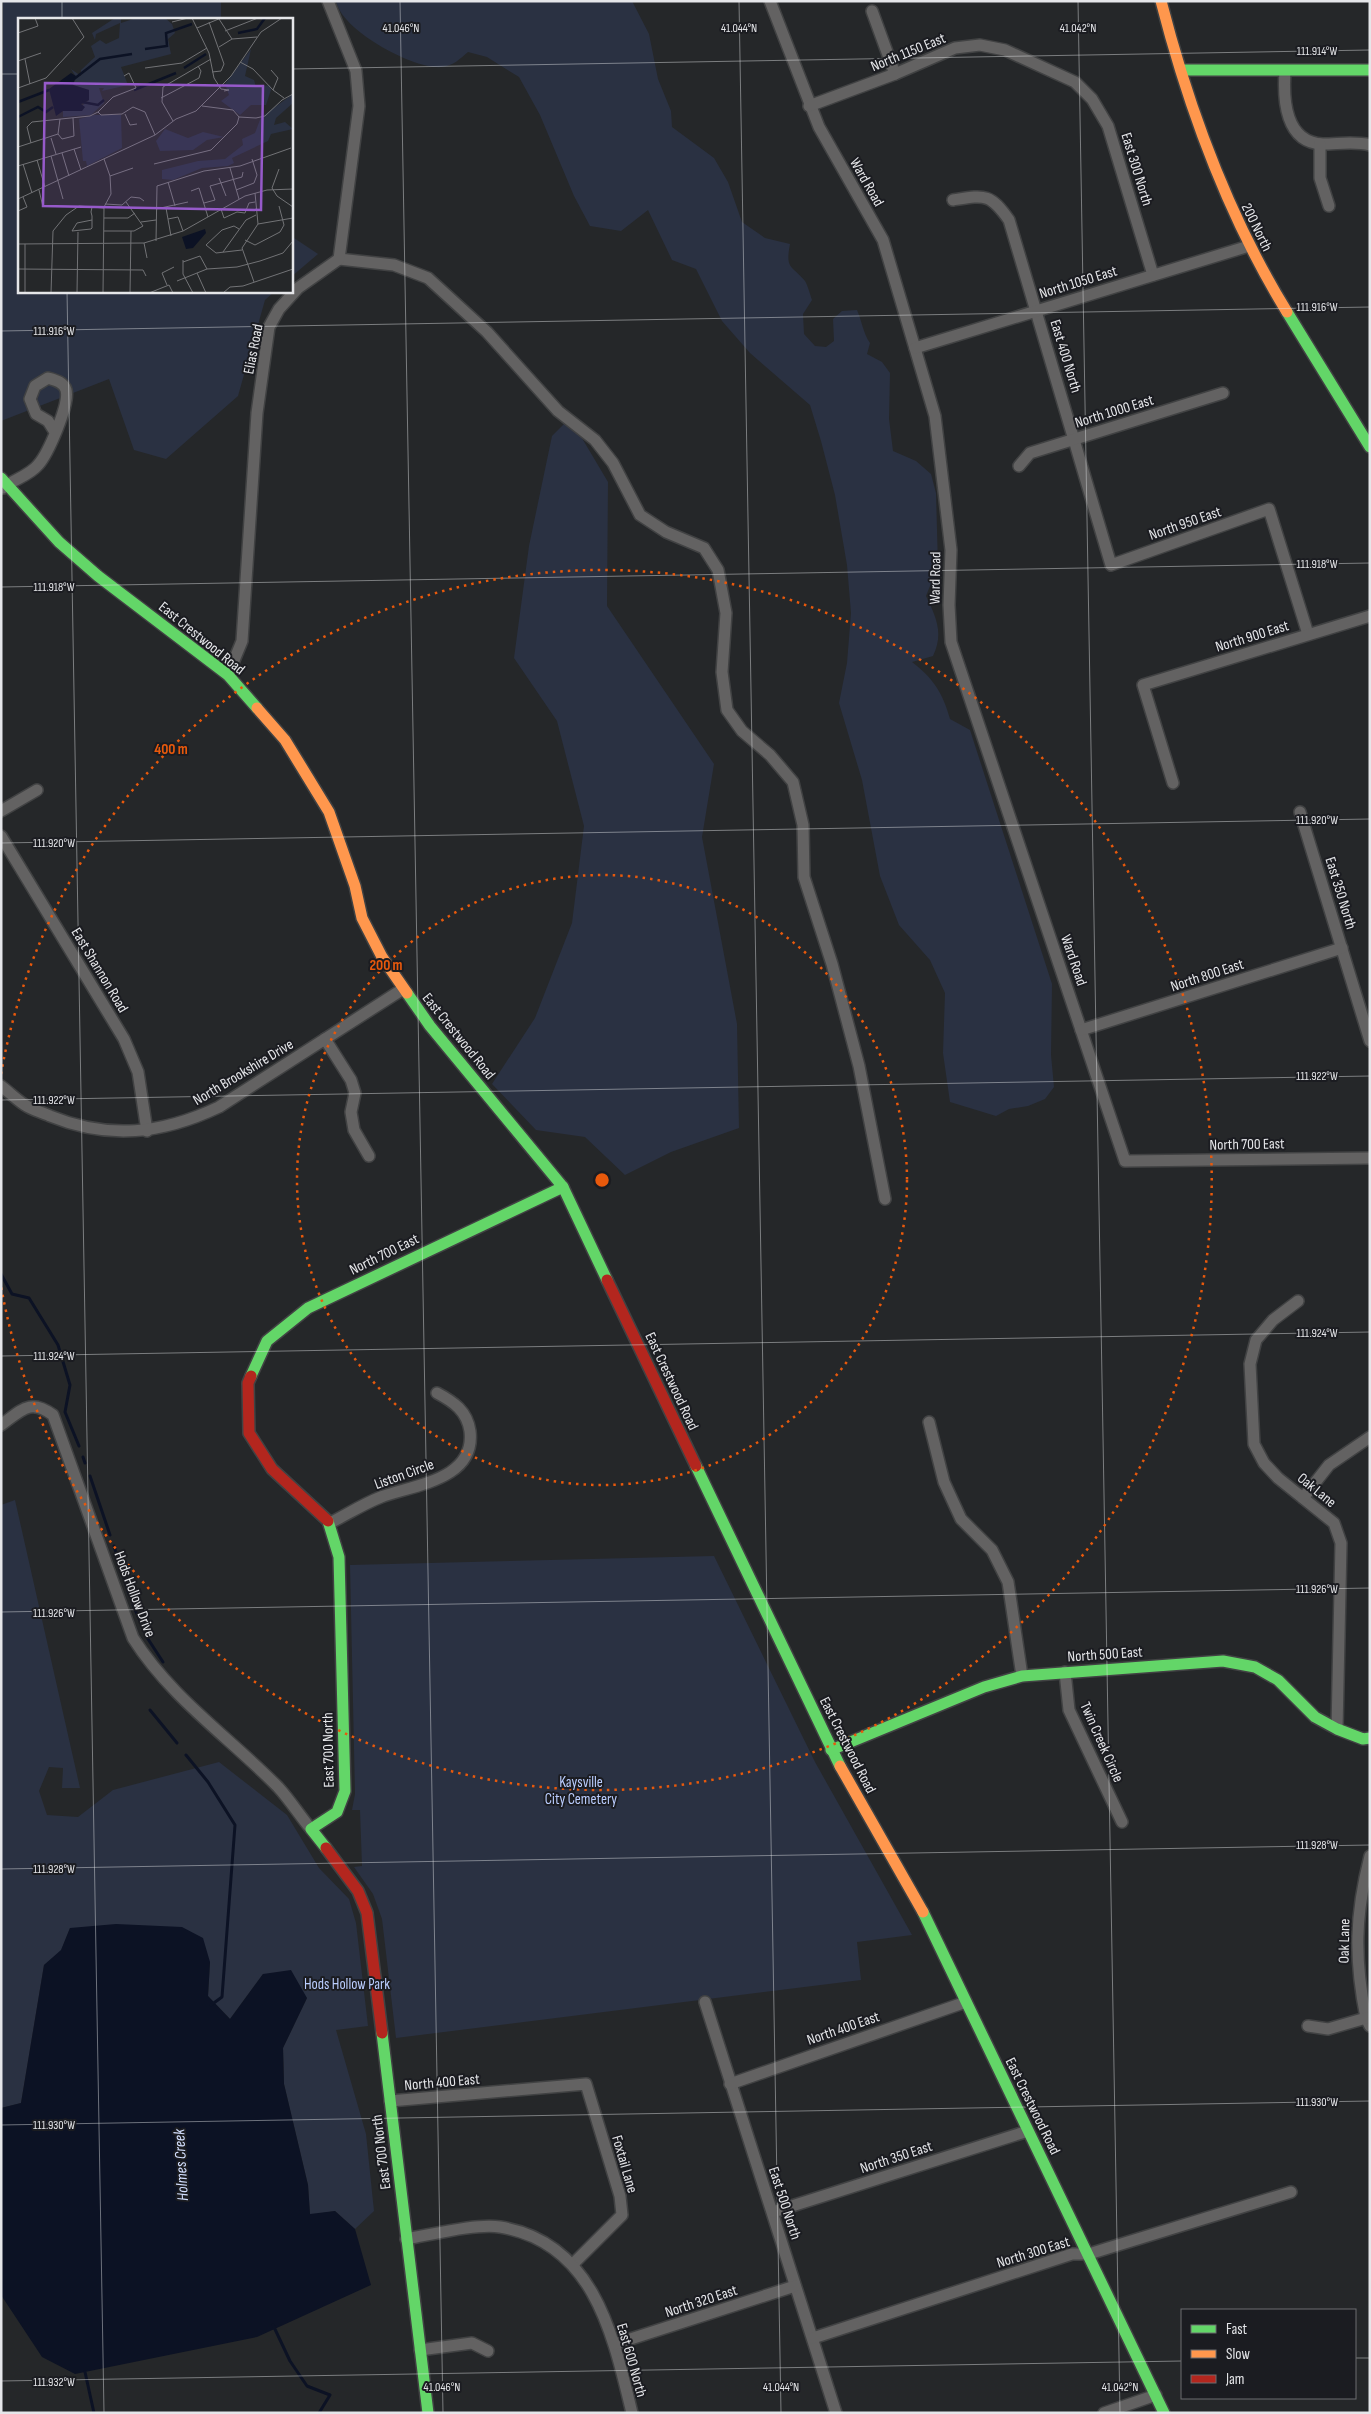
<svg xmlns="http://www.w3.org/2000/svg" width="1371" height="2414" viewBox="0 0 1371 2414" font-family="'Sofia Sans Condensed',sans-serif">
<rect width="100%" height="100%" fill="#252729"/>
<g fill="#2a3142">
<path d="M 3,1 L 221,1 L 221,19 L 19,19 L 19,291 L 275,291 L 265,300 L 238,396 L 166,459 L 134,450 L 109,379 L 1,421 Z"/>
<path d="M 336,1 L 632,1 L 649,34 L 658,79 L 671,111 L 672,127 L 714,158 L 728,182 L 742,222 L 765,238 L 790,244 C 785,270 792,265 805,281 C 808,286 810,294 812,300 L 803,314 L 804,334 L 815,346 L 826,347 L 834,341 L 833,319 L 842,311 L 857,310 C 862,321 863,333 870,343 L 867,354 L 882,362 L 890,373 L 889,419 L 893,451 L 916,461 L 931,474 L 936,493 L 938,566 L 926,596 C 936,617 944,633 933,656 L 912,662 C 933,678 943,693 950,719 L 970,730 L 1052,984 L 1051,1055 L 1054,1087 L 1045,1099 L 1028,1106 L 1009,1109 L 996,1116 L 950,1102 L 943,1053 L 945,993 L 930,960 L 899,925 L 880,876 L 862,780 L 839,703 L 847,663 L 851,613 L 847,565 L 835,495 L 821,441 L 810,405 L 750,353 L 722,321 L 696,269 L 672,260 L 648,210 L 621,231 L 590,226 L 574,196 L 540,115 L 519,77 L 487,57 L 468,52 C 461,58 453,66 442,67 C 414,70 341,30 336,1 Z"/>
<path d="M 291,236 L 318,254 L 291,277 Z"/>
<path d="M 570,418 L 608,482 L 607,606 L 714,764 L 702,837 L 737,1024 L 739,1128 L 671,1152 L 625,1175 L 585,1137 L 536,1130 L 492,1084 L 535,1018 L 572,923 L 584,826 L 557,721 L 514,658 L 529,546 L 552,436 Z"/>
<path d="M 15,1500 L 80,1788 L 62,1788 L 63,1768 L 49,1767 L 39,1791 L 47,1815 L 78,1817 L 113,1790 L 219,1762 L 287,1815 L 319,1868 L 349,1899 L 356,1923 L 368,2026 L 336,2030 L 366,2134 L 374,2211 L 355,2229 L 335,2211 L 310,2215 L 308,2185 L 284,2084 L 283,2048 L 307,1998 L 263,1974 L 230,2019 L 208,1996 L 210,1962 L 70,1928 L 61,1951 L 44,1965 L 21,2103 L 1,2108 L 1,1505 Z"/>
<path d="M 714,1556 L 815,1762 L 912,1935 L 857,1942 L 861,1980 L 396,2038 L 382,1919 L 373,1894 L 354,1867 L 362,1866 L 360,1810 L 352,1810 L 355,1794 L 350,1565 Z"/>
</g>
<path fill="#0c1224" d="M 116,1924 L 182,1927 L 203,1938 L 210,1962 L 208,1996 L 230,2019 L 263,1974 L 291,1970 L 307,1998 L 283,2048 L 284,2084 L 308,2185 L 310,2214 L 335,2211 L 355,2229 L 371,2285 L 257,2337 L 75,2374 L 42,2357 L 1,2295 L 1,2108 L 21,2103 L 44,1965 L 61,1950 L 70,1928 Z"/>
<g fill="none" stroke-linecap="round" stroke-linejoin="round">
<g stroke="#0c1224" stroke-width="3">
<path d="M 1,1274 L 12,1294 L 29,1298 L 58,1345 L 70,1385 L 65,1412 L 79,1446"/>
<path d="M 83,1457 L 85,1463"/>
<path d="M 90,1476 L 110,1535"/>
<path d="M 114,1546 L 121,1569"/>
<path d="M 124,1578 L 129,1594"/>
<path d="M 133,1605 L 148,1639 L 163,1662"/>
<path d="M 150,1710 L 177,1743"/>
<path d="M 186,1755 L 208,1782 L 235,1825 L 222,1997 L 211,2005"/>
<path d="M 273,2325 L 290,2361 L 307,2386 L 330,2395 L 319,2413"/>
<path d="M 85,2372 L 94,2413"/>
</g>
<g stroke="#414243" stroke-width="14">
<g id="street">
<path d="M 770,1 L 819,127 L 883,240 L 935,416 L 951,550 L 949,605 L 951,642 L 1125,1161 L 1370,1158"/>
<path d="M 872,11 L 895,74"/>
<path d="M 1285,71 C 1283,99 1285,143 1323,144 C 1338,144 1356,141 1370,145"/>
<path d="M 809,106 L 895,74 L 955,48 L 980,45 L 1005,50 L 1075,82 L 1092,99 L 1108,126 L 1153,275"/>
<path d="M 1320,144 L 1320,178 L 1329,206"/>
<path d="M 953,200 C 985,195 990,193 1009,220 L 1111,565 L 1269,509 L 1308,634"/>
<path d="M 339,259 L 394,265 L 428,278 L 487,332 L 558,411 L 595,440 L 613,463 L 640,515 L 666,532 L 704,548 L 718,570 L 726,613 L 722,672 L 727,710 L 742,731 L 770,755 L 793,782 L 803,825 L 804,877 L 832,964 L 859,1066 L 885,1199"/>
<path d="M 915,348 L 1249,246"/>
<path d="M 1019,466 L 1030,453 L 1223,393"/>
<path d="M 3,488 C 13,480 30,475 38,465 C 48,454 70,404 66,390 C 64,382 55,380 48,378 L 35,386 L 30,399 L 36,414 L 48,421 L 55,432"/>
<path d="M 228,675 L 242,641 L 257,413 L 269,327 L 279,309 L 298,288 L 339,259 L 359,106 L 356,71 L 328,1"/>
<path d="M 1173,783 L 1143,685 L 1370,616"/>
<path d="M 1,811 L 37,790"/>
<path d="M 1300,812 L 1370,1041"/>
<path d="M 1,836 L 124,1039 L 138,1072 L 147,1131"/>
<path d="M 1081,1030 L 1342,948"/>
<path d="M 325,1039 L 351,1080 L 355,1093 L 351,1112 L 354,1130 L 369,1156"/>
<path d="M 1,1086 C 9,1092 17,1100 25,1105 C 32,1110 42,1112 50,1116 C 109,1140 162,1134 219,1107 L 403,989"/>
<path d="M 1298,1301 L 1273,1320 L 1256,1340 L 1250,1364 L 1254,1444 L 1264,1463 L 1278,1478 L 1334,1523 L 1341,1543 L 1337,1729"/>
<path d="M 929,1422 L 944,1482 L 961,1519 L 992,1550 L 1008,1582 L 1022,1676"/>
<path d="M 1,1425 C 22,1410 30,1398 53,1415 L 133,1638 C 171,1698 229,1737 278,1787 C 290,1800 300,1816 311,1829"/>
<path d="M 1303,1498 L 1329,1465 L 1370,1437"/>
<path d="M 330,1523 C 346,1515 363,1504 381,1497 C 413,1485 476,1480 470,1431 C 467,1411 454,1402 437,1393"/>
<path d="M 1065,1672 L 1069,1710 L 1122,1822"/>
<path d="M 1370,1856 C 1355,1915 1354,1958 1366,2018 L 1370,2026"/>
<path d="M 705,2002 L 836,2413"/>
<path d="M 1308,2026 L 1328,2029 L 1366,2018"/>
<path d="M 730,2084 L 966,2002"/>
<path d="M 390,2101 L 586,2084 L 620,2196 L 622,2215 L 573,2264"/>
<path d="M 773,2212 L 1028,2131"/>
<path d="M 406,2239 C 430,2235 477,2223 500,2227 C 594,2242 613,2335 632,2413"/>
<path d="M 813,2338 L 1072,2254 L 1089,2254 L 1105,2249 L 1291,2192"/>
<path d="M 615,2344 L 795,2286"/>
<path d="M 420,2350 L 472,2343 L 488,2351"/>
<path d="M 1104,2413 L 1156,2395"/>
</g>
</g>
<g stroke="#414243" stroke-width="14">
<g id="fast">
<path d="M 1182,70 L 1370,70"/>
<path d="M 1287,312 L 1370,447"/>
<path d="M 1,478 L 59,542 L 98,576 L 228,675 L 257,708"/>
<path d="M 407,993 L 430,1026 L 563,1187 L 607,1280"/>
<path d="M 251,1376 L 267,1341 L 308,1308 L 563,1187"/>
<path d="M 696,1466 L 840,1766"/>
<path d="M 831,1750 L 984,1687 L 1022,1676 L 1223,1661 L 1255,1667 L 1278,1680 L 1315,1717 L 1337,1729 L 1363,1739 L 1370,1738"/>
<path d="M 326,1848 L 311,1829 L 337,1812 L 345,1791 L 339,1557 L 328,1521"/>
<path d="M 923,1912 L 1164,2413"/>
<path d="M 382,2033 L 428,2413"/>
</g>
</g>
<g stroke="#414243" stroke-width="14">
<g id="slow">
<path d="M 1161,1 C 1189,110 1228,216 1287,312"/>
<path d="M 257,708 L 285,740 L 329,812 L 355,886 L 362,918 L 382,957 L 407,993"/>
<path d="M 840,1766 L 923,1912"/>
</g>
</g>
<g stroke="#414243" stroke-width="14">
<g id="jam">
<path d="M 607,1280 L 696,1466"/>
<path d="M 251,1376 L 248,1383 L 249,1433 L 272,1469 L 328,1521"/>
<path d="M 326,1848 L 358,1891 L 367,1913 L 382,2033"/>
</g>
</g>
<use href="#street" stroke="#636262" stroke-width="11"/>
<use href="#fast" stroke="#63d668" stroke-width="11"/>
<use href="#slow" stroke="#ff974d" stroke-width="11"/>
<use href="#jam" stroke="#b3261e" stroke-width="11"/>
</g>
<path fill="none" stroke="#e5e6e9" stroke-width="1" stroke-opacity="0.45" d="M 62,1 L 62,19M 400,1 L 443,2413M 739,1 L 781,2413M 1078,1 L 1120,2413M 291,69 L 1370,50M 1,74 L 19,74M 67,291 L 104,2413M 1,331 L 1370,307M 1,587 L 1370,563M 1,843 L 1370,819M 1,1100 L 1370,1076M 1,1356 L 1370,1332M 1,1612 L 1370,1588M 1,1869 L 1370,1845M 1,2125 L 1370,2101M 1355,2358 L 1370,2358M 1,2381 L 1182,2361"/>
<g fill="none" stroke="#e8590c" stroke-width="2.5" stroke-dasharray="2.5 5">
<circle cx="602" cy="1180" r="305"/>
<path d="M1 1074A610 610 0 1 1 1 1286"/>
</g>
<g text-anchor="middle" stroke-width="4" stroke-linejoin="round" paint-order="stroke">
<g font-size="15" fill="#e5e6e9" stroke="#1b1c21">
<text transform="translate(908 52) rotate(-22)" y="5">North 1150 East</text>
<text transform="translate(1137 169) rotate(73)" y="5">East 300 North</text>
<text transform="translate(867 182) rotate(60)" y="5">Ward Road</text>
<text transform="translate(1257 227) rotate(64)" y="5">200 North</text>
<text transform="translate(1078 282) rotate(-17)" y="5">North 1050 East</text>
<text transform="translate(253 349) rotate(-79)" y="5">Elias Road</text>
<text transform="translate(1066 356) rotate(73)" y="5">East 400 North</text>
<text transform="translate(1114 411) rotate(-17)" y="5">North 1000 East</text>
<text transform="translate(1185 523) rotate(-19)" y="5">North 950 East</text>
<text transform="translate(935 578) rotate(-89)" y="5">Ward Road</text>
<text transform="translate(1252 636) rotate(-17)" y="5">North 900 East</text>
<text transform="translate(202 638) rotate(39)" y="5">East Crestwood Road</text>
<text transform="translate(1341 893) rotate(73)" y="5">East 350 North</text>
<text transform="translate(1074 960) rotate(71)" y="5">Ward Road</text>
<text transform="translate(100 970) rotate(59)" y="5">East Shannon Road</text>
<text transform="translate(1207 975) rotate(-18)" y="5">North 800 East</text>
<text transform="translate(459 1036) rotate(51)" y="5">East Crestwood Road</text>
<text transform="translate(243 1072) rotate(-31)" y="5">North Brookshire Drive</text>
<text transform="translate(1247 1144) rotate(-1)" y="5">North 700 East</text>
<text transform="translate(384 1254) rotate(-26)" y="5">North 700 East</text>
<text transform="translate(672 1381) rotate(65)" y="5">East Crestwood Road</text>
<text transform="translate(404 1474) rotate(-20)" y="5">Liston Circle</text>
<text transform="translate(1317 1490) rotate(39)" y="5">Oak Lane</text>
<text transform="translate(135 1594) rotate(69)" y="5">Hods Hollow Drive</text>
<text transform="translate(1105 1654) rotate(-4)" y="5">North 500 East</text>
<text transform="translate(1102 1742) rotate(66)" y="5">Twin Creek Circle</text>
<text transform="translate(848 1745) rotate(63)" y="5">East Crestwood Road</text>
<text transform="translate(328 1750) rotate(-91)" y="5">East 700 North</text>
<text transform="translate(1344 1941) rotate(-89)" y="5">Oak Lane</text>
<text transform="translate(843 2028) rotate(-19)" y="5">North 400 East</text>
<text transform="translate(442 2082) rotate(-5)" y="5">North 400 East</text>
<text transform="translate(1033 2106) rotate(64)" y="5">East Crestwood Road</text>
<text transform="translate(381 2152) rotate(-97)" y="5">East 700 North</text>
<text transform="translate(896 2157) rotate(-18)" y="5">North 350 East</text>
<text transform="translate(625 2164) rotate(74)" y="5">Foxtail Lane</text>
<text transform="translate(785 2203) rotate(72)" y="5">East 500 North</text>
<text transform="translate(1033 2252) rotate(-17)" y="5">North 300 East</text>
<text transform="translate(701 2301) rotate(-18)" y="5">North 320 East</text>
<text transform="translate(632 2360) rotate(74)" y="5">East 600 North</text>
</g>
<g font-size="15" fill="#bacdfe" stroke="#1b1c21">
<text x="581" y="1787">Kaysville<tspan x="581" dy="17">City Cemetery</tspan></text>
<text x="347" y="1989">Hods Hollow Park</text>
</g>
<g font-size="16" font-style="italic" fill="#d3dffe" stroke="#1b1c21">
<text transform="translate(180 2165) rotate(-93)" y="6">Holmes Creek</text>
</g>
</g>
<g transform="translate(18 18)">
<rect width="275" height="275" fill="#252729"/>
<path d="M 97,0 L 103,0 L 103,5 L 118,0 L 147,0 L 154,6 L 157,15 L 150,21 L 153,36 L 103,49 L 110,67 L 84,73 L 86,70 L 81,70 L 86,85 L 73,97 L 45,99 L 45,93 L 60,91 L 71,82 L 71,72 L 55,67 L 58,59 L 53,51 L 63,58 L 63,52 L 77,39 L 73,28 L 82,22 L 88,26 L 101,20 L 102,5 L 78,16 L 77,22 L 74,15 ZM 233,31 L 227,58 L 236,62 L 238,69 L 252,67 L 253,72 L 248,87 L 233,87 L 222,97 L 203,83 L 211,77 L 207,66 ZM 275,76 L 275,85 L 258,100 L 256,107 L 267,104 L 275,111 L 253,116 L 250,123 L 214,140 L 216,145 L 210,148 L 184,150 L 155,162 L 144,161 L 144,152 L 180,143 L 207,141 L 225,127 L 224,121 L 237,115 L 243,99 ZM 76,97 L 103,97 L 104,130 L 69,148 L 68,143 L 65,143 L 61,101 ZM 147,111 L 170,120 L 185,114 L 206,119 L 189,122 L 175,132 L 142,133 L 138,123 Z" fill="#2a3142"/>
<path d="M 53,55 L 58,58 L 55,67 L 71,72 L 71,82 L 63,86 L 67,89 L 64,93 L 45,93 L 38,98 L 31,71 ZM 187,211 L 188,215 L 175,230 L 168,231 L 164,219 Z" fill="#0c1224"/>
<path fill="none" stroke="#0c1224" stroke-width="2.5" d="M 220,15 L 239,11 L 247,0M 127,31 L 149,28 L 148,15 L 174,6M 166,50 L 188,36M 56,61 L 82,41 L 114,36M 116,72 L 158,55M 0,84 L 31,72M 64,84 L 80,87 L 86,82M 0,99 L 20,89 L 28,94 L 35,89"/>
<path fill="none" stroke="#727376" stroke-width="1" d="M 174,0 L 191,35 L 196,60 L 203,71 L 211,72 L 206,73M 275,0 L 275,23M 201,1 L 214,21M 154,4 L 170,0M 191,4 L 206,46 L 203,53 L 194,54M 179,10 L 203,0M 207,13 L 240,0M 0,15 L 20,8 L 17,0M 214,21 L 239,19M 201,29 L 214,21M 7,41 L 12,66M 0,43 L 23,35M 222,44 L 235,51 L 255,72M 127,50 L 164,45 L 189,30M 253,52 L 260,60 L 255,72 L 266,80M 0,70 L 28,60 L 66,19 L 54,0M 143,80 L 181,60 L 183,53 L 180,48M 184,88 L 215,92 L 221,99 L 238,100 L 247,98 L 264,82 L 275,76M 80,94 L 95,79 L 118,70 L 111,55 L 106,58M 107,96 L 112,107 L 119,106M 155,103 L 144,84 L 145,69 L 193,41M 40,116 L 44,121 L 56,118 L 55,100M 40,116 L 42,101M 33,120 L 38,136M 13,125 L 9,109 L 14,104 L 72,98 L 80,94 L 83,97 L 104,96 L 115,89 L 127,94 L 137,117M 0,129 L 40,116M 56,131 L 63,152M 44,135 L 51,158M 33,138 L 45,181M 19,142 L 27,169M 5,146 L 14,175M 136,146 L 193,132 L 219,106 L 221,99M 0,148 L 63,129M 212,150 L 221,181M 261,151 L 254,170 L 259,178 L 275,189M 275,152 L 275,176M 92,158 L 115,150M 201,160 L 208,178M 150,164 L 157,188M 21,172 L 25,189M 218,172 L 236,165 L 239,157 L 234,141M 173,173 L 181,170 L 190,199M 0,181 L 137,117 L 158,101 L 178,93 L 213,58 L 243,14 L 264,0M 186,185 L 197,182 L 192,168 L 224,159 L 225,154M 87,186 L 104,187 L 113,179 L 122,180 L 126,183M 148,190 L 153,218M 138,191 L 170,184M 203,191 L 206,200 L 219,194 L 227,195 L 231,185 L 237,184M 0,193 L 9,189 L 5,179M 86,200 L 110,200 L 117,195M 150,201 L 160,199 L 165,213M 74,202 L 59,205 L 54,213 L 73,211 L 74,210 L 74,198 L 73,194 L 74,189M 123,204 L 138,202M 240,206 L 275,200M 221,211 L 216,208 L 204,212 L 188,227 L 198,235 L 224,232M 86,213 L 116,213 L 125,208 L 108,184M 227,222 L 237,227 L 262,214 L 266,207 L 261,188M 138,223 L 139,168 L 186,153 L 222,148 L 273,130M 126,225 L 129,240M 0,226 L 126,225 L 165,213 L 227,178 L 249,172 L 275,171M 205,234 L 228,202 L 238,197M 165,242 L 165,256 L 175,275M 165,244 L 182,238 L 189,251M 0,251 L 125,252 L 128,258M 179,255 L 188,275M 159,263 L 189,251 L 219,249 L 242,243 L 265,235 L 275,223M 236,264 L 224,230 L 240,206 L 237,175M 149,267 L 144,255 L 156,249M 7,275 L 7,226M 33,275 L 35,213 L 48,197 L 61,188 L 86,190M 59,275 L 60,214M 85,275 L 86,189 L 93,176 L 92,158 L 86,141M 112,275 L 113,213M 131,275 L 151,267 L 155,275M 205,275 L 212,269 L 225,268 L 275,251"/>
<path fill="#965aca" fill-opacity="0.15" stroke="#965aca" stroke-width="2.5" d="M 27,65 L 245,68 L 243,192 L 25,188 Z"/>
<rect width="275" height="275" fill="none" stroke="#e5e6e9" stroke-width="2.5"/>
</g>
<g font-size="12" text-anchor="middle" fill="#e5e6e9" stroke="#1b1c21" stroke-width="4" stroke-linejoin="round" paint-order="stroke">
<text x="401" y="32">41.046°N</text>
<text x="739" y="32">41.044°N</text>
<text x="1078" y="32">41.042°N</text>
<text x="1317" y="55">111.914°W</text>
<text x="1317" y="311">111.916°W</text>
<text x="54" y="335">111.916°W</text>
<text x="1317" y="568">111.918°W</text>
<text x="54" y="591">111.918°W</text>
<text x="1317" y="824">111.920°W</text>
<text x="54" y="847">111.920°W</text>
<text x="1317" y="1080">111.922°W</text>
<text x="54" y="1104">111.922°W</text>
<text x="1317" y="1337">111.924°W</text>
<text x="54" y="1360">111.924°W</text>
<text x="1317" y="1593">111.926°W</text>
<text x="54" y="1617">111.926°W</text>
<text x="1317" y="1849">111.928°W</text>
<text x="54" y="1873">111.928°W</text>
<text x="1317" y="2106">111.930°W</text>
<text x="54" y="2129">111.930°W</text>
<text x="54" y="2386">111.932°W</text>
<text x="442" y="2391">41.046°N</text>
<text x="781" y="2391">41.044°N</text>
<text x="1120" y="2391">41.042°N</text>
</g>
<circle cx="602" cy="1180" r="8" fill="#e8590c" stroke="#1b1c21" stroke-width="2.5"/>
<g font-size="15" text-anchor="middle" font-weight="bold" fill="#e8590c" stroke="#1b1c21" stroke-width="4" stroke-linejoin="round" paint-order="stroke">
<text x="171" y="754">400 m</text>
<text x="386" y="970">200 m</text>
</g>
<rect width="1371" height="2414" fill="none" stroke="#e5e6e9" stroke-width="5"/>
<rect x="1181" y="2309" width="175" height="90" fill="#1b1c21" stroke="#6c6d71"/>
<rect x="1191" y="2325" width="25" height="8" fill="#63d668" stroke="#6c6d71"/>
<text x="1226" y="2334" font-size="15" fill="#e5e6e9">Fast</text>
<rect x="1191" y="2350" width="25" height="8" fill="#ff974d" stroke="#6c6d71"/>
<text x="1226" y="2359" font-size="15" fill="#e5e6e9">Slow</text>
<rect x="1191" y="2375" width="25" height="8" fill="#b3261e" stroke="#6c6d71"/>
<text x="1226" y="2384" font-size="15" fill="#e5e6e9">Jam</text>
</svg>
